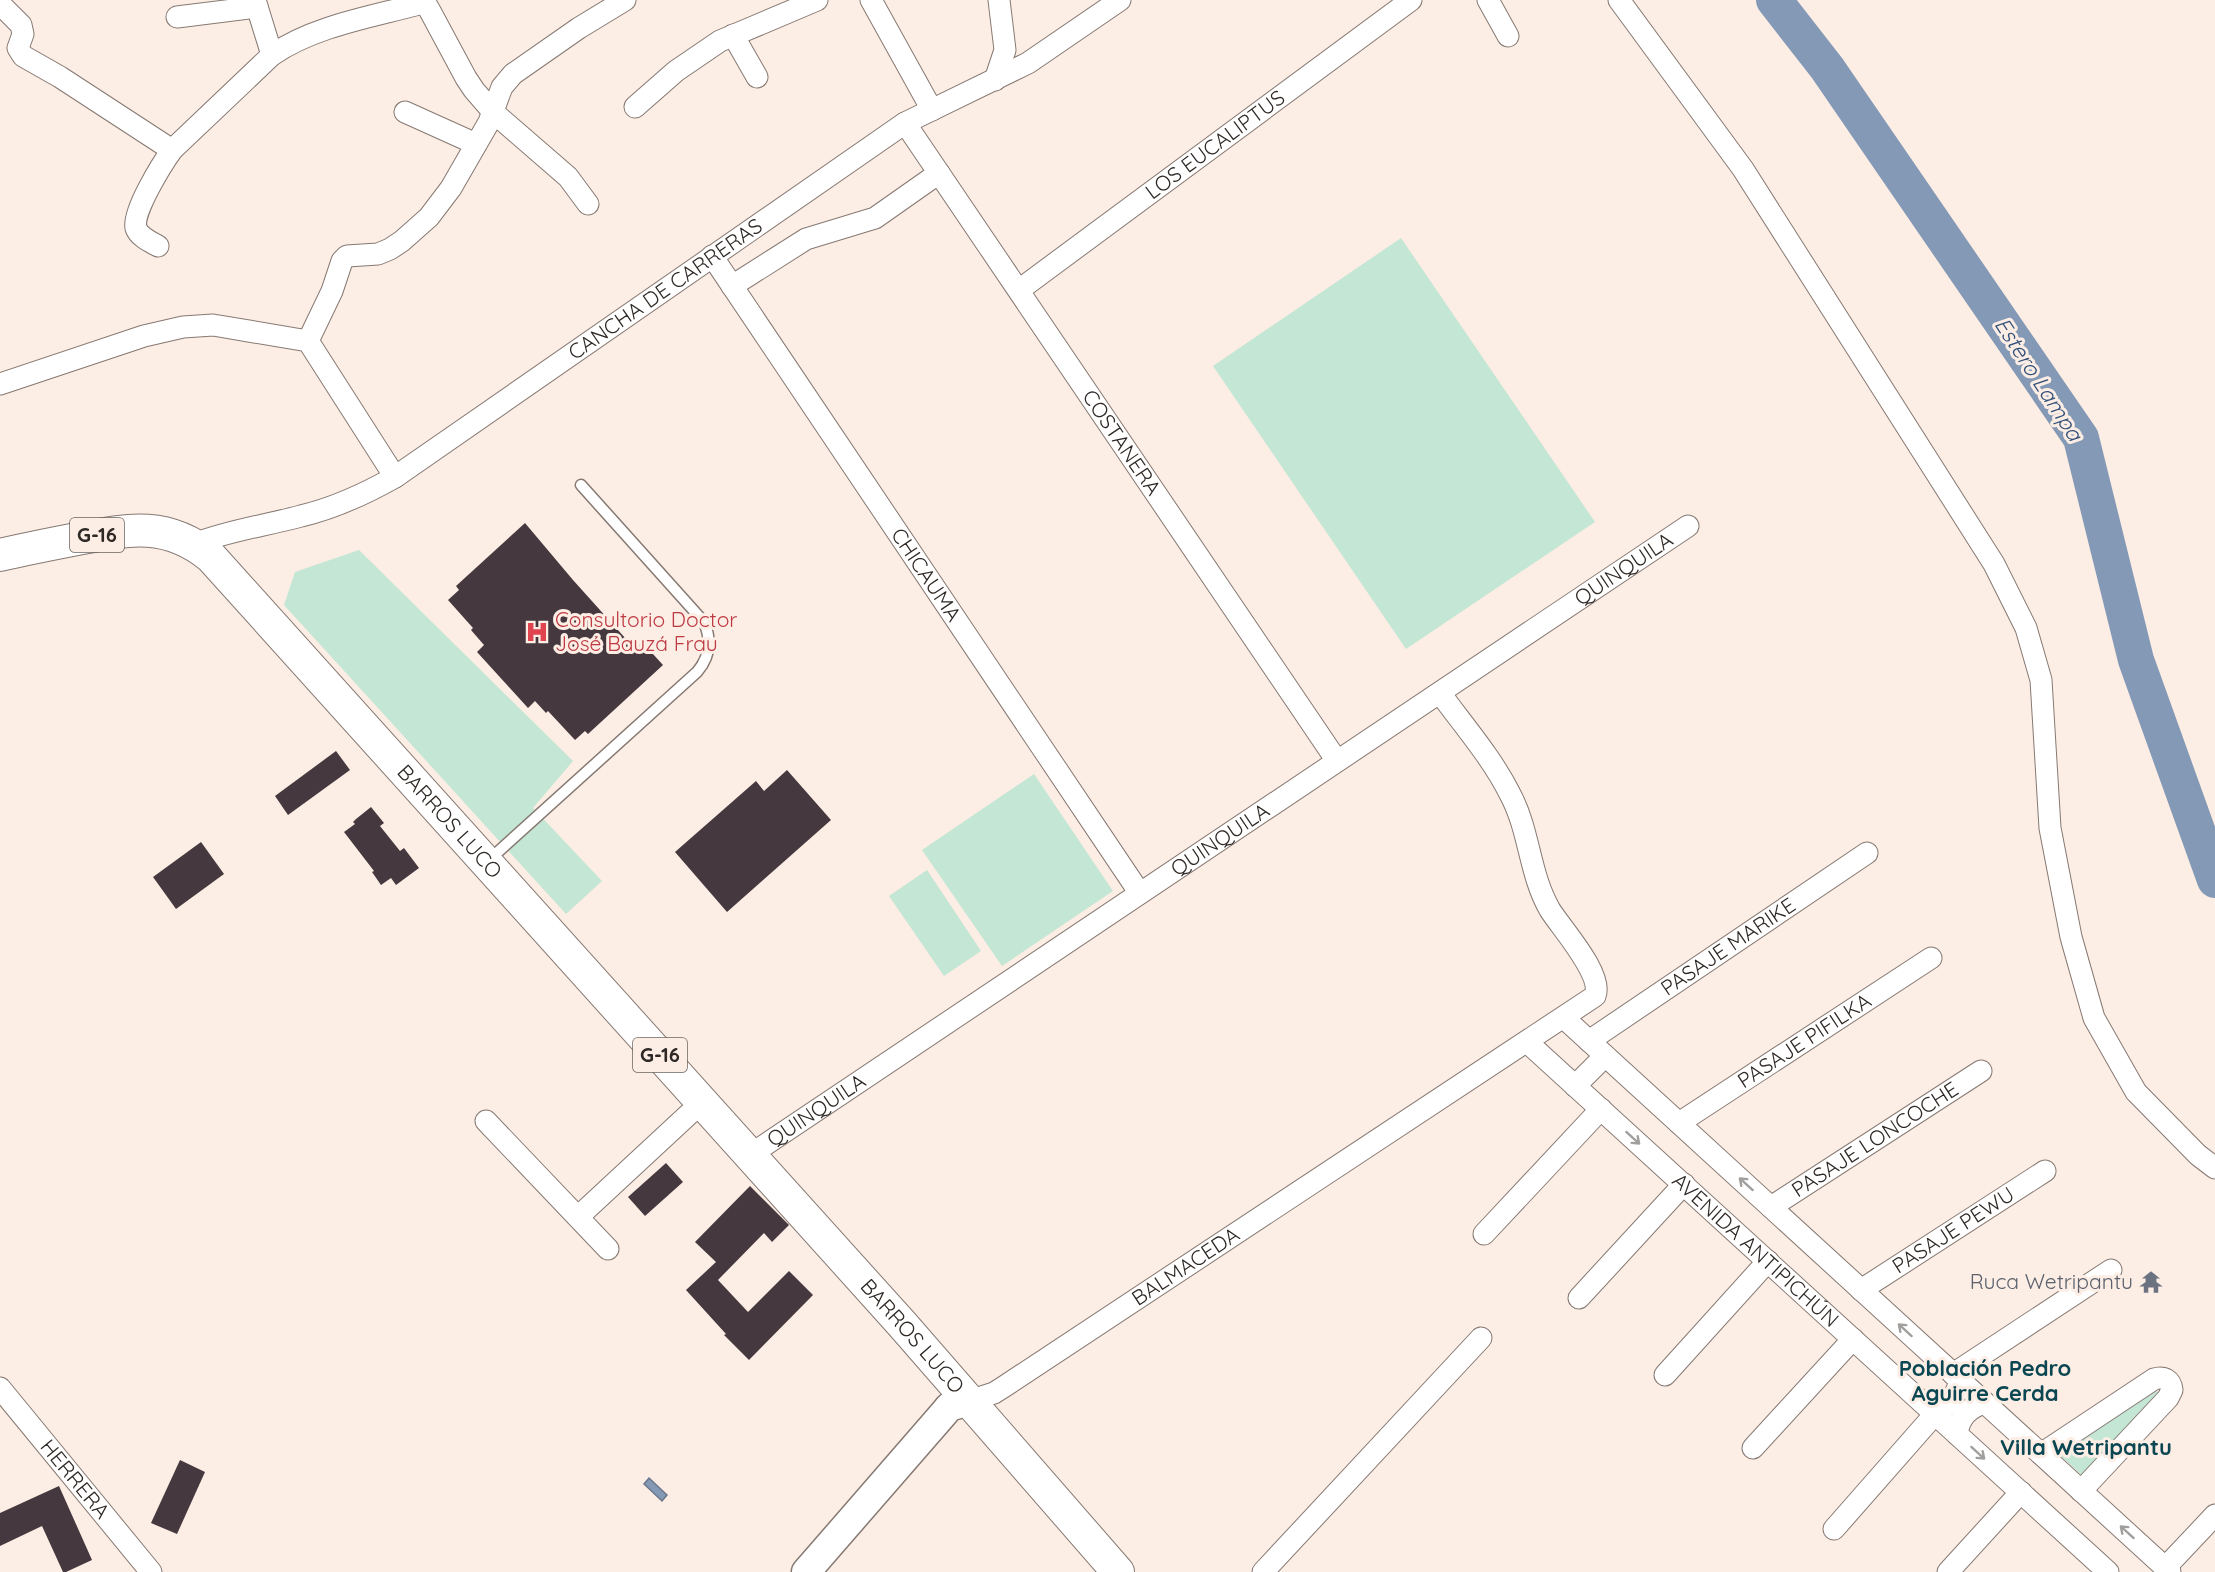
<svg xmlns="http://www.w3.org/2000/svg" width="2215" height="1572" viewBox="0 0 2215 1572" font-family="Quicksand,sans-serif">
<rect width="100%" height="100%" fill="#fcede5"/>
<g fill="#c4e6d4">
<path d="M 1401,238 L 1595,522 L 1406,649 L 1213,366 Z"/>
<path d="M 359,550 L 573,761 L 533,808 L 602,881 L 566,914 L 284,605 L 295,572 Z"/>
<path d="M 1034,774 L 1113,891 L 1002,966 L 922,850 Z"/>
<path d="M 927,870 L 981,951 L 944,976 L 889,896 Z"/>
<path d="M 2152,1389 L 2163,1395 L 2084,1477 L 2056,1452 Z"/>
</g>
<path fill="#8499b5" stroke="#6a778a" stroke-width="1.5" d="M 649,1478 L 667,1495 L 662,1501 L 644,1484 Z"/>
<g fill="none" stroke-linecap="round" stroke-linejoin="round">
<path stroke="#8499b5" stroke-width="36" d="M 1774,0 L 1827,68 L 2081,438 L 2136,660 L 2215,880"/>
</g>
<g fill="#45393f">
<path d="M 525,523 L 573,580 L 635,649 L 642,642 L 663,665 L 588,734 L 585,731 L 575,740 L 548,711 L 546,713 L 535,701 L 528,708 L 477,652 L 484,645 L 471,630 L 473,628 L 448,600 L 459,590 L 456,586 Z"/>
<path d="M 336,751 L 350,770 L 288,815 L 275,796 Z"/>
<path d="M 787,770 L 831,820 L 727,912 L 675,852 L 756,781 L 764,791 Z"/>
<path d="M 371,807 L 384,823 L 380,826 L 400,851 L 404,848 L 419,868 L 396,885 L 391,878 L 381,885 L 372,872 L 374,871 L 344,832 L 355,824 L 353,822 L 356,819 Z"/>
<path d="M 201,842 L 224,874 L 176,909 L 153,877 Z"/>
<path d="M 666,1163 L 683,1182 L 645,1216 L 628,1197 Z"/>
<path d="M 750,1186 L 789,1225 L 772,1242 L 764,1233 L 718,1280 L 748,1312 L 789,1271 L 813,1295 L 749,1360 L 724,1335 L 726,1334 L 686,1290 L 716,1262 L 695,1242 Z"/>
<path d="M 180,1460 L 205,1472 L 177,1534 L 151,1523 Z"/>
<path d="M 59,1486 L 92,1560 L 66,1572 L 63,1572 L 42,1526 L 0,1546 L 0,1513 Z"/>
</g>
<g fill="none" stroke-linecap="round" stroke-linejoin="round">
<g stroke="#867972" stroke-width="13">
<path id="lane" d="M 489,860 L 697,672 C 710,657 712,641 704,622 L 581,485"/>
</g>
<g stroke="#867972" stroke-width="23">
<g id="street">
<path d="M 255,0 L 272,55"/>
<path d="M 871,0 L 932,110"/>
<path d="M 1488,0 L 1508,36"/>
<path d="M 1619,0 L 1743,169 L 1994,564 L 2026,628 L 2041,680 L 2050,828 L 2071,937 L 2094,1018 L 2136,1092 L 2198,1155 L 2215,1168"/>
<path d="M 0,4 L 21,25 L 23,34 L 18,48 L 23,56 L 60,77 L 172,150"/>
<path d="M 177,17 L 257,7"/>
<path d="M 733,35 L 757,77"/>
<path d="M 995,80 L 1005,50 L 999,0"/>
<path d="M 635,107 L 676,71 L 720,41 L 817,0"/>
<path d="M 405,112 L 476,144"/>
<path id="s1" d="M 905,123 L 1337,761"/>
<path d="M 158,246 C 151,242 139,237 136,228 C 132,212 162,164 172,150 L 272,55 C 314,26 371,17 419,4 L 426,4 L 430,11 L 466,78 L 474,90 L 493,112 L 568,177 L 588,204"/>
<path id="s2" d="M 712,256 L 1139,892"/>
<path d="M 732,286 L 806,239 L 875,218 L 939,173"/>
<path id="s3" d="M 1019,290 L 1411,0"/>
<path d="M 308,341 L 332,291 L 342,261 L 347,256 L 378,254 L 390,249 L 402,241 L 429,217 L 451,188 L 489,122 L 502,87 L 513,74 L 579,28 L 625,0"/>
<path d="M 0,384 L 144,336 L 183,327 L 213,325 L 308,341 L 395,477"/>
<path id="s4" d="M 194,544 C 230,530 264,526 301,516 C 335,508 365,494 395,477 L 905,123 L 1028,63 L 1120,0"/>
<path d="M 1564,1018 L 2170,1572"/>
<path id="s5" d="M 1589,1041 L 1867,853"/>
<path id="s6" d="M 1527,1042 L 2108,1572"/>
<path d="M 1575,1086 L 1605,1056"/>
<path d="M 486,1121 L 608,1249"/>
<path id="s7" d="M 1679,1123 L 1931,958"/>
<path id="s8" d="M 750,1155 L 1688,526"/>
<path id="s9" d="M 1771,1207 L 1981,1071"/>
<path d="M 578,1217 L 702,1102"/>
<path d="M 1484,1234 L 1601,1109"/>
<path id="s10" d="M 1861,1290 L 2045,1171"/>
<path d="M 1579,1298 L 1684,1184"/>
<path d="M 1953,1374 L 2111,1270"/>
<path d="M 1665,1375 L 1768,1261"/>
<path id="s11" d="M 0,1388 L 151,1572"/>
<path id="s12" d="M 969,1401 L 994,1393 L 1005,1386 L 1595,996 C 1604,975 1562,929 1550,910 C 1529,874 1530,831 1510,794 C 1492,758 1464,726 1440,693"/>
<path d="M 1957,1434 C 1959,1417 1969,1407 1985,1403"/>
<path d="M 1753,1448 L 1853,1339"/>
<path d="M 2041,1454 L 2154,1379 C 2164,1376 2171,1380 2172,1390 L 2168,1398 L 2081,1491"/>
<path d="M 1834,1529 L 1935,1414 C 1949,1406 1956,1396 1960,1380"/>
<path d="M 2165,1568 L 2215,1515"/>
<path d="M 1263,1572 L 1481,1338"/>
<path d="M 1948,1572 L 2021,1492"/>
</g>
</g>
<g stroke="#867972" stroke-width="31">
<path id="secondary" d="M 806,1572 L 945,1412 L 949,1407 L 969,1401"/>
</g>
<g stroke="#867972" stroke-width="34">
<g id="primary">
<path id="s13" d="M 0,555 C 26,549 51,544 77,539 C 129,529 167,521 211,557 L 902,1324 L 1118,1572"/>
</g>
</g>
<use href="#lane" stroke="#fff" stroke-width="10"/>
<use href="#street" stroke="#fff" stroke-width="21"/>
<use href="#secondary" stroke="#fff" stroke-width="28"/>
<use href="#primary" stroke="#fff" stroke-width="32"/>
</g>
<defs><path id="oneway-shaft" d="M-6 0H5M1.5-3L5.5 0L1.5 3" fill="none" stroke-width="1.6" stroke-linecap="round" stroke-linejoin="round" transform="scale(1.5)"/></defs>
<g stroke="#a19f9d">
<use href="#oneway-shaft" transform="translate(1633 1138) rotate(42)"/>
<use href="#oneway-shaft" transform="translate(1746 1184) rotate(-138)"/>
<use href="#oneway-shaft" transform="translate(1905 1330) rotate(-138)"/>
<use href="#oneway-shaft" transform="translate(1978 1453) rotate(42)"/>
<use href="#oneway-shaft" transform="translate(2127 1532) rotate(-138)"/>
</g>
<defs>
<g id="hospital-bare" transform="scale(1.8)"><path d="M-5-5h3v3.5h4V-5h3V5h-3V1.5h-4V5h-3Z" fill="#e0444e" stroke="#fcede5" stroke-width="2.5" paint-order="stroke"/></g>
<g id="temple-bare" transform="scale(1.8)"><path d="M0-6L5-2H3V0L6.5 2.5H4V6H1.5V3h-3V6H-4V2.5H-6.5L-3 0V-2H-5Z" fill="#6b7280" stroke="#fcede5" stroke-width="2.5" paint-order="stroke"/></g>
</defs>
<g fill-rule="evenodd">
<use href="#hospital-bare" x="537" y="632"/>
<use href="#temple-bare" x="2151" y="1282"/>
</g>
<g text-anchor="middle" stroke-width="6" stroke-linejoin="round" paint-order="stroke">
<g fill="#fcede5" stroke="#6c645f" stroke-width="1.5">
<rect x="70" y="518" width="54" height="34" rx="4.5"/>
<rect x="633" y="1038" width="54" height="34" rx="4.5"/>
</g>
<g font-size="20" font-weight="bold" fill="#2f2926">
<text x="97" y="542">G-16</text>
<text x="660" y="1062">G-16</text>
</g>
<g font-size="21" fill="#2f2926" stroke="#fcede5">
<text dy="7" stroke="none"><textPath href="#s3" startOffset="244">LOS EUCALIPTUS</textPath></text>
<text dy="7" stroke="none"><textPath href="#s4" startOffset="542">CANCHA DE CARRERAS</textPath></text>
<text dy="7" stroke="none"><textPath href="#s1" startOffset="386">COSTANERA</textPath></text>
<text dy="7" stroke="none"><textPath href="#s8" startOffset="1052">QUINQUILA</textPath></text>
<text dy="7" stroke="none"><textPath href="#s2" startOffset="384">CHICAUMA</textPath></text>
<text dy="7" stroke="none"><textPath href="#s13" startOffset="576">BARROS LUCO</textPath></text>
<text dy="7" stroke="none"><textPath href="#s8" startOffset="566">QUINQUILA</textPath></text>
<text dy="7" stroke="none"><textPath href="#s5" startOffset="168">PASAJE MARIKE</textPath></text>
<text dy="7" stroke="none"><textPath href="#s7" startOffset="150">PASAJE PIFILKA</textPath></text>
<text dy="7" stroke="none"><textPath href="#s8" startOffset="80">QUINQUILA</textPath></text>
<text dy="7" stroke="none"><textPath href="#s9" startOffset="124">PASAJE LONCOCHE</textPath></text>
<text dy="7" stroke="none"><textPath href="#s10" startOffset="110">PASAJE PEWU</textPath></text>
<text dy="7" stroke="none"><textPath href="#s6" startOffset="309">AVENIDA ANTIPICHÚN</textPath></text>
<text dy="7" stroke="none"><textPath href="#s12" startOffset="256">BALMACEDA</textPath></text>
<text dy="7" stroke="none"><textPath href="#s13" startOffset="1268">BARROS LUCO</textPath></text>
<text dy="7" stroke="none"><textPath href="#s11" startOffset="118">HERRERA</textPath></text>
</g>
<g font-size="21" fill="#be3a42" stroke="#fcede5" text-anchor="start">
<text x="555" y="627">Consultorio Doctor<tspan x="555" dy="24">José Bauzá Frau</tspan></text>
</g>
<g font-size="21" fill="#5b616d" stroke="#fcede5" text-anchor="end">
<text x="2133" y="1289">Ruca Wetripantu</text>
</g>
<g font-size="22" font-style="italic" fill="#315079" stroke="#fcede5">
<text transform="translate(2039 379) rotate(57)" y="8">Estero Lampa</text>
</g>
<g font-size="22" font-weight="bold" fill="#0b4752" stroke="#fcede5">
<text x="1985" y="1376">Población Pedro<tspan x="1985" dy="25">Aguirre Cerda</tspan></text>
<text x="2086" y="1455">Villa Wetripantu</text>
</g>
</g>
</svg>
